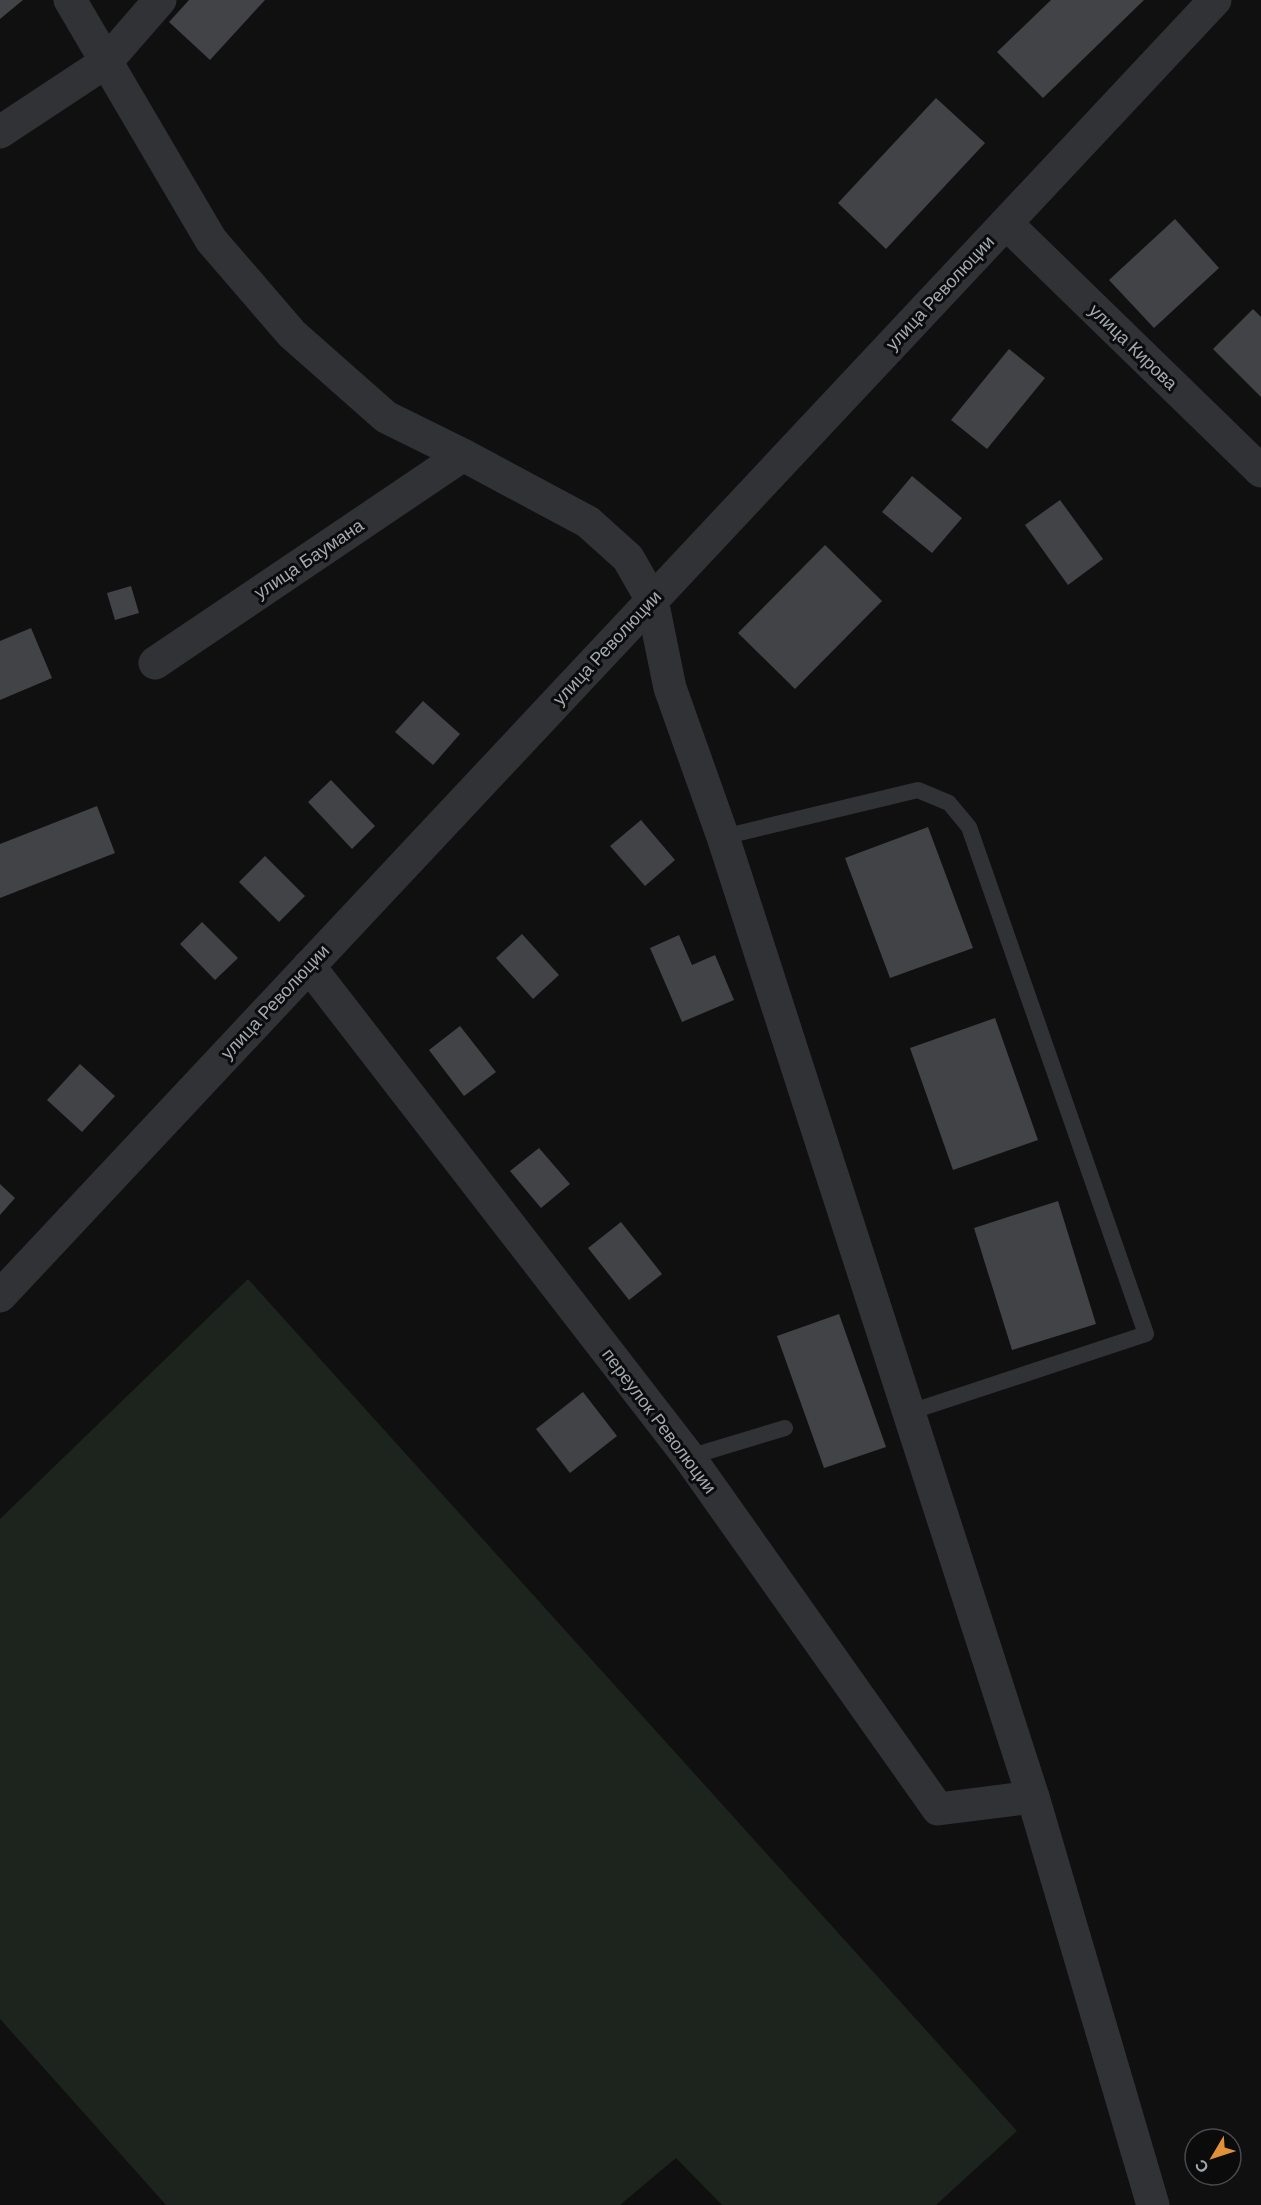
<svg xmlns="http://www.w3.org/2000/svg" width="1261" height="2205" viewBox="0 0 1261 2205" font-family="Arial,sans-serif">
<rect width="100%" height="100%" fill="#101011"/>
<path fill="#1d231d" d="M 248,1279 L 1017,2131 L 936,2205 L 722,2205 L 676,2158 L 620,2205 L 166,2205 L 0,2019 L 0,1519 Z"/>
<g fill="#414347">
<path d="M 0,0 L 23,0 L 0,19 Z"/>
<path d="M 189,0 L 265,0 L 210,60 L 169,22 Z"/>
<path d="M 1051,0 L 1144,0 L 1043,98 L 997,52 Z"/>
<path d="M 936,98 L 985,143 L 886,249 L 838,203 Z"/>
<path d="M 1175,219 L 1219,268 L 1154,328 L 1109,280 Z"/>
<path d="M 1253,309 L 1261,317 L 1261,397 L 1213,349 Z"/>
<path d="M 1009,349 L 1045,378 L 987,449 L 951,420 Z"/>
<path d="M 912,476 L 962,518 L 932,553 L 882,512 Z"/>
<path d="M 1060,500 L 1103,559 L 1068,585 L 1025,525 Z"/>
<path d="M 825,545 L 882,601 L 795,689 L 738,633 Z"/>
<path d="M 131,586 L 139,613 L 115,620 L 107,593 Z"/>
<path d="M 31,628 L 52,678 L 0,700 L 0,641 Z"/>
<path d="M 423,701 L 460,734 L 433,765 L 395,732 Z"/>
<path d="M 331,780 L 375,826 L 352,849 L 308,802 Z"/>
<path d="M 97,806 L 115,853 L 0,898 L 0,844 Z"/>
<path d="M 641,820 L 675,860 L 645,886 L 610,846 Z"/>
<path d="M 928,827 L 973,948 L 890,978 L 845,858 Z"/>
<path d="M 265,856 L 305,896 L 279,922 L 239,882 Z"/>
<path d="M 202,922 L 238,958 L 215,980 L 180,944 Z"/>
<path d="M 522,934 L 559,975 L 533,999 L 496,958 Z"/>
<path d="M 679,935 L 692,965 L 715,955 L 734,1000 L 682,1022 L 650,948 Z"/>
<path d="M 995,1018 L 1038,1140 L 953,1170 L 910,1048 Z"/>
<path d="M 460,1026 L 496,1072 L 464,1096 L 429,1050 Z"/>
<path d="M 80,1064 L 115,1096 L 82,1132 L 47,1100 Z"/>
<path d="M 539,1148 L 570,1184 L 541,1208 L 510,1171 Z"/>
<path d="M 0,1184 L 15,1198 L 0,1215 Z"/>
<path d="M 1058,1201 L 1096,1324 L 1012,1350 L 974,1228 Z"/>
<path d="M 621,1222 L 662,1274 L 629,1300 L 588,1248 Z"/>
<path d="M 839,1314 L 886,1447 L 824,1468 L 777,1336 Z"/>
<path d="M 583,1392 L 617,1436 L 570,1473 L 536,1429 Z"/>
</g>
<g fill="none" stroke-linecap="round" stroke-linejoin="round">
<g stroke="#313236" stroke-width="16">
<path d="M 723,837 L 918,790 L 949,803 L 969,827 L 1146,1334 L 907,1413"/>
<path d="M 689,1457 L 785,1428"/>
</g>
<g stroke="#313236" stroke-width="33">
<path d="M 70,0 L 211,240 L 292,334 L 386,417 L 463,455 L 588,522 L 628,558 L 652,600 L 670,688 L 723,837 L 1033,1797 L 1153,2205"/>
<path d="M 0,132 L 106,62 L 160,0"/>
<path d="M 1006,223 L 1261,471"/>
<path d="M 155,663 L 463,455"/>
<path d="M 309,966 L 689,1457 L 938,1809 L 1033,1797"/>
</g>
<path stroke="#313236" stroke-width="33" d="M 0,1296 L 1215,0"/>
</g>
<g text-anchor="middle" stroke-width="6" stroke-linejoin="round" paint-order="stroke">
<g font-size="18" fill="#a2a9b1" stroke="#0b0b0c">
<text transform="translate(940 293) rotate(-47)" y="6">улица Революции</text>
<text transform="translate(1133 347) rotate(44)" y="6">улица Кирова</text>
<text transform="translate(309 559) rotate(-34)" y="6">улица Баумана</text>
<text transform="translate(607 648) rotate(-47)" y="6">улица Революции</text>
<text transform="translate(275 1002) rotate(-47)" y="6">улица Революции</text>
<text transform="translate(659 1421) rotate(53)" y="6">переулок Революции</text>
</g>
</g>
<g transform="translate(1213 2157) rotate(231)"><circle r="28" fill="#0b0b0c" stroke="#474a4e" stroke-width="1.5"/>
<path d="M0-4.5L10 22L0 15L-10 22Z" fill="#e09038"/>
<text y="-9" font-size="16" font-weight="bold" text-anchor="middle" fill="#a2a9b1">С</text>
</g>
</svg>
